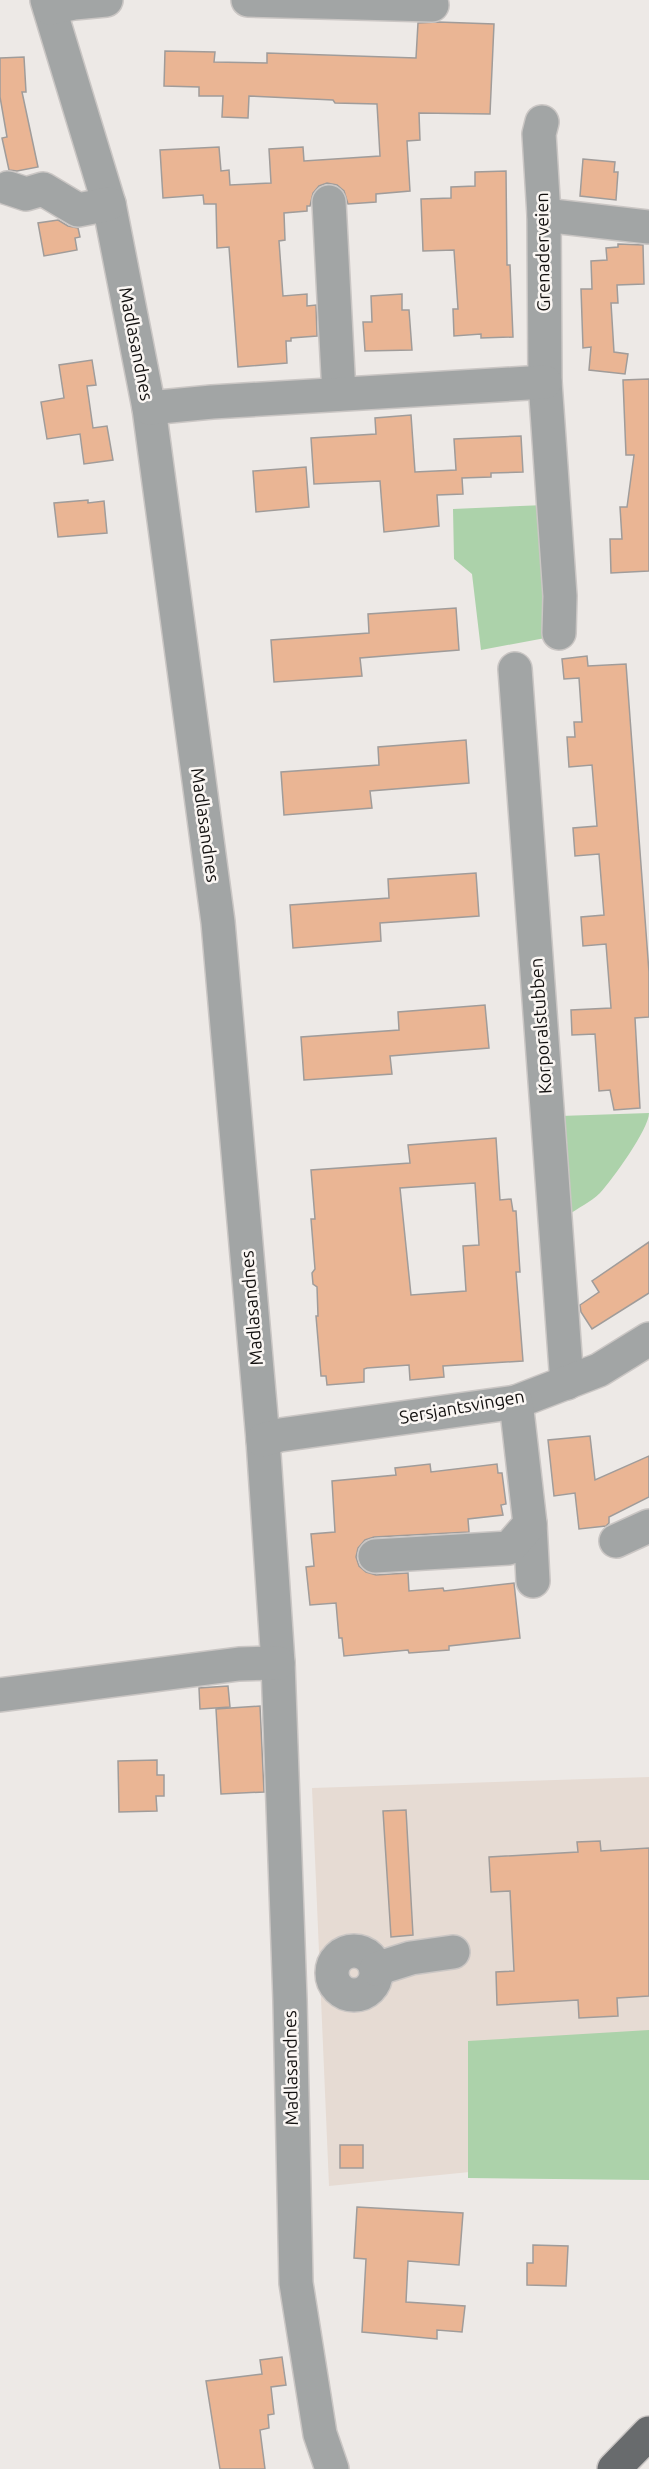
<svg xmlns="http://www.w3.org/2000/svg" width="649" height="2469" viewBox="0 0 649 2469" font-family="Ubuntu,sans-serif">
<rect width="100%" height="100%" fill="#ede9e6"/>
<path fill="#e6dbd3" d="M 649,1777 L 649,2154 L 329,2186 L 312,1788 Z"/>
<g fill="#acd2aa">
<path d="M 545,505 L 556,636 L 481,650 L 472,574 L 454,559 L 453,509 Z"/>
<path d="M 649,1113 C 649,1129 612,1180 600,1193 C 591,1202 578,1208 568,1215 L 560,1116 Z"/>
<path d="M 649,2030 L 649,2180 L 468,2178 L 468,2041 Z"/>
</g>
<g fill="#eab594" stroke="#a09c9a" stroke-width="1.5" fill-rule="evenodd">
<path d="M 438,22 L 494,24 L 490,114 L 419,113 L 420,140 L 407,141 L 410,191 L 376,194 L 376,202 L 348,204 L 344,191 L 337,185 L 327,183 L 319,186 L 313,193 L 310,206 L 307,206 L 307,211 L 284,213 L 285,240 L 279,241 L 283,296 L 307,294 L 307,306 L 316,305 L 317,336 L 291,338 L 291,341 L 286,341 L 287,363 L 238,367 L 229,247 L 217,248 L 216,204 L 204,204 L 203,195 L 163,198 L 160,150 L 219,147 L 221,171 L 229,170 L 230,185 L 271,183 L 269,149 L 303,147 L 304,161 L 380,156 L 377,104 L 335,103 L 333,100 L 249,96 L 248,118 L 222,117 L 223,96 L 199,96 L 199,87 L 164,86 L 165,51 L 215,52 L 214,62 L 267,63 L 267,53 L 416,58 L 418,23 Z"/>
<path d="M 24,57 L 26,92 L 22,92 L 38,167 L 17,171 L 9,170 L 2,138 L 7,137 L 0,97 L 0,58 Z"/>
<path d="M 583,159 L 615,162 L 614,172 L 618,172 L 616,200 L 580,196 Z"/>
<path d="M 506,171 L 507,265 L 510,265 L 513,337 L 481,338 L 481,334 L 454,336 L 453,309 L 458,309 L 454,250 L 423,251 L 421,199 L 451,198 L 451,187 L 475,186 L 475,172 Z"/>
<path d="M 58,220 L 68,226 L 78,228 L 80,237 L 75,238 L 77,250 L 44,256 L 38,223 Z"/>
<path d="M 618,244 L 643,245 L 644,284 L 617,285 L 618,303 L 611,303 L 614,352 L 628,354 L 625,374 L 589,370 L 591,347 L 583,348 L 581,289 L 592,289 L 591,261 L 607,260 L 606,248 L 618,247 Z"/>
<path d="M 402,294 L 402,310 L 409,310 L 412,350 L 365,351 L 363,322 L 372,322 L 371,296 Z"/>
<path d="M 92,360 L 96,385 L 87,386 L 93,428 L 107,426 L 113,460 L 84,464 L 80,434 L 47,439 L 41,402 L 64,398 L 59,365 Z"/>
<path d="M 649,379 L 649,571 L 611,573 L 610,539 L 622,539 L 620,507 L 627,507 L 634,455 L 626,455 L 623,380 Z"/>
<path d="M 411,415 L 415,472 L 456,470 L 454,439 L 521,436 L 523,472 L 491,473 L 491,477 L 462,478 L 463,494 L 437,495 L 439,526 L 384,532 L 380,481 L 314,484 L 311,438 L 376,434 L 375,418 Z"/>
<path d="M 306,467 L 309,507 L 256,512 L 253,471 Z"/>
<path d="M 88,500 L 88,503 L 104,501 L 107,533 L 58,537 L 54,503 Z"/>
<path d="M 456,608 L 459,650 L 360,658 L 362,676 L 274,682 L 271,640 L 369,633 L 368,614 Z"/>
<path d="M 587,656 L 588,666 L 626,664 L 649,972 L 649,1017 L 635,1018 L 640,1108 L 614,1110 L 610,1090 L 599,1091 L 595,1034 L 572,1035 L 571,1010 L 611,1008 L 606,944 L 583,946 L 581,917 L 604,915 L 599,854 L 575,856 L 573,828 L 597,826 L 592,765 L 569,767 L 567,737 L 575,737 L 574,722 L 582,722 L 579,678 L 564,679 L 562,659 Z"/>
<path d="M 466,740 L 469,783 L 370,791 L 372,808 L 284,815 L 281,772 L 379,765 L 378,747 Z"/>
<path d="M 476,873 L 479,916 L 380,923 L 381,941 L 293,948 L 290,905 L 389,898 L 388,879 Z"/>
<path d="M 485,1005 L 489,1048 L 390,1056 L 392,1074 L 304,1080 L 301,1037 L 399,1030 L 398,1012 Z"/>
<path d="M 496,1138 L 500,1200 L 511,1199 L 513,1211 L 516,1211 L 520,1272 L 516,1272 L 523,1361 L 443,1366 L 444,1377 L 410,1380 L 409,1365 L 367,1368 L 364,1369 L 364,1382 L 327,1385 L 326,1376 L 321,1376 L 316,1316 L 318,1316 L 317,1287 L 313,1284 L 312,1273 L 315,1269 L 311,1219 L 315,1219 L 311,1170 L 410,1163 L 408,1145 ZM 475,1183 L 479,1245 L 463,1246 L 466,1291 L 411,1295 L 400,1188 Z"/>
<path d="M 649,1242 L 649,1293 L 592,1329 L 581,1312 L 580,1305 L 599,1292 L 592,1281 Z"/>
<path d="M 590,1436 L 595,1480 L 649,1456 L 649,1497 L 609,1517 L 609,1523 L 606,1526 L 579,1529 L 575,1493 L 554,1496 L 548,1440 Z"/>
<path d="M 430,1464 L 431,1472 L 497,1464 L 498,1473 L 502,1473 L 506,1504 L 501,1505 L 503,1515 L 468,1519 L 469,1532 L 374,1537 L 365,1540 L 358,1548 L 356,1557 L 359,1566 L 366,1572 L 376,1575 L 408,1573 L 409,1591 L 443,1588 L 444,1591 L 514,1583 L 520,1638 L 449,1646 L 449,1650 L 409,1653 L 408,1650 L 344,1656 L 342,1638 L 339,1638 L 336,1603 L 310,1605 L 306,1567 L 314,1566 L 311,1534 L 335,1532 L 332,1481 L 396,1475 L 395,1468 Z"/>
<path d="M 228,1686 L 230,1707 L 200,1709 L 199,1688 Z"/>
<path d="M 260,1706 L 264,1792 L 221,1794 L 216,1709 Z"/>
<path d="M 157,1760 L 157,1775 L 164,1775 L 164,1796 L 156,1796 L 157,1811 L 119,1812 L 118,1761 Z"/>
<path d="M 406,1810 L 413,1935 L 391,1937 L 383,1811 Z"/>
<path d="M 600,1841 L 601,1851 L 649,1848 L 649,1996 L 617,1998 L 618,2016 L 579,2018 L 578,2000 L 497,2005 L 496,1972 L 514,1971 L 510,1891 L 491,1892 L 489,1857 L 578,1852 L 577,1842 Z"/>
<rect x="340" y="2145" width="23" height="23"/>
<path d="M 357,2207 L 463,2213 L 459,2265 L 408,2261 L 406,2302 L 465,2306 L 462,2332 L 437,2330 L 437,2339 L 362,2332 L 366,2259 L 354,2258 Z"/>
<path d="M 533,2245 L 568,2246 L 566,2286 L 527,2285 L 527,2263 L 533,2263 Z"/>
<path d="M 282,2357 L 286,2385 L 271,2387 L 274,2414 L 268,2415 L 269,2428 L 260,2430 L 265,2469 L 220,2469 L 206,2381 L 262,2374 L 260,2360 Z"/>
</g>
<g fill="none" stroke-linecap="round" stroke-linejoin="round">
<g stroke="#cac6c4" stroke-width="36">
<g id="minor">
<path d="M 47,0 L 109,204 L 149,408 L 218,922 L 263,1440 L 278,1663 L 290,2000 L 296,2283 L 320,2434 L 332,2469"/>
<path d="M 248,0 L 432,5"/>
<path d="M 50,8 L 74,3 L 106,0"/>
<path d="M 542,122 L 539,134 L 544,215 L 545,382 L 560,596 L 559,633"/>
<path d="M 8,188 L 26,194 L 43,189 L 78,210 L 109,204"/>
<path d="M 329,202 L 339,394"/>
<path d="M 544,215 L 649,227"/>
<path d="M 149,408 L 212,402 L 545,382"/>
<path d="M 515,669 L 567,1383"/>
<path d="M 263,1440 L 280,1435 L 516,1402 L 599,1370 L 649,1339"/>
<path d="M 530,1524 L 533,1581"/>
<path d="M 616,1541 L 649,1526"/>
<path d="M 375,1556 L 509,1548 L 530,1524 L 516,1402"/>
<path d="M 0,1695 L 239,1664 L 278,1663"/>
<circle cx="354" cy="1973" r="22"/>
<path d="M 376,1969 L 411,1958 L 453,1952"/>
</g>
</g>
<g stroke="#cac6c4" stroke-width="36">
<path id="major" d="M 614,2469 L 649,2433"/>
</g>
<use href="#minor" stroke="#a2a5a5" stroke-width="33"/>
<use href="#major" stroke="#686b6d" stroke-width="33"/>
</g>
<g text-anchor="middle" stroke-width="5" stroke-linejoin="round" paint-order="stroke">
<g font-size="18" fill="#12100f" stroke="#faf6f3">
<text transform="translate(543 252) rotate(-91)" y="6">Grenaderveien</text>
<text transform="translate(136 344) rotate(79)" y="6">Madlasandnes</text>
<text transform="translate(205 825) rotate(82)" y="6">Madlasandnes</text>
<text transform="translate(541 1026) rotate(-94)" y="6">Korporalstubben</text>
<text transform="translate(252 1308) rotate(-95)" y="6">Madlasandnes</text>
<text transform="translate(462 1407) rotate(-10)" y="6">Sersjantsvingen</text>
<text transform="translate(291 2068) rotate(-91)" y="6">Madlasandnes</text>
</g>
</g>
</svg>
